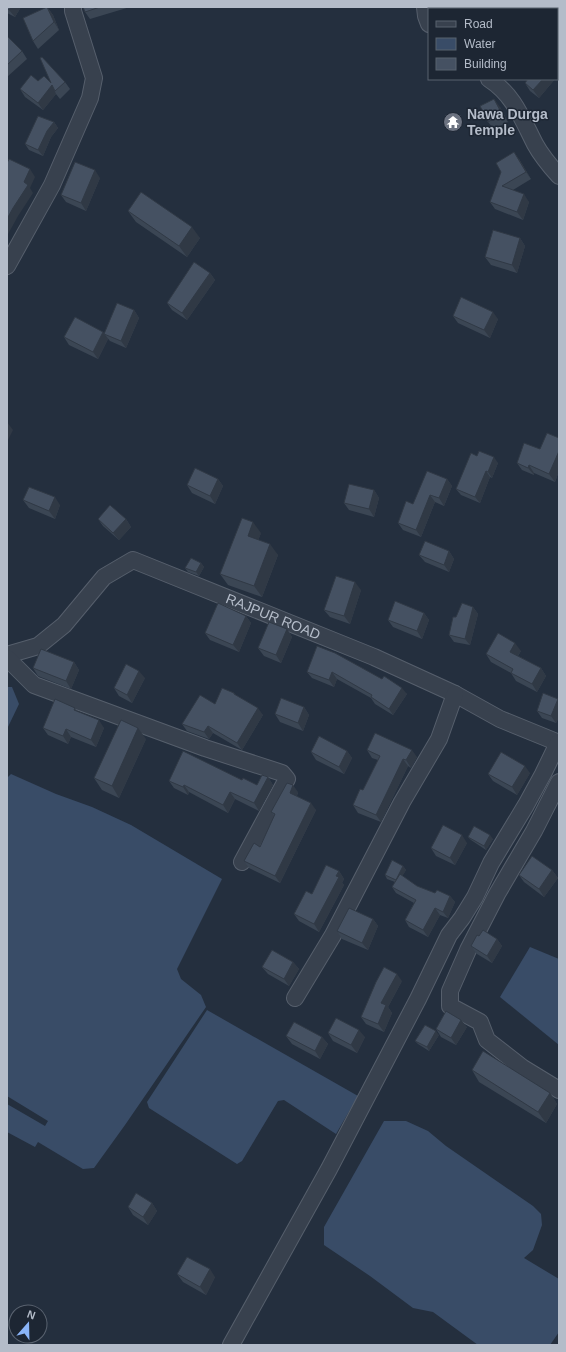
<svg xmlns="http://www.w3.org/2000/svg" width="566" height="1352" viewBox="0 0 566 1352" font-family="Helvetica,sans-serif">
<rect width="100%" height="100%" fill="#242f3e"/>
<g fill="#394c67">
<path d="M 7,687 L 12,687 L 19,704 L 7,729 Z"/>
<path d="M 11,774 L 56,794 L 92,807 L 131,825 L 222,879 L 177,969 L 181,979 L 201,995 L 206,1007 L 125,1125 L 94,1168 L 83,1169 L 38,1142 L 35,1147 L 7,1132 L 7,1104 L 45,1126 L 48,1121 L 7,1096 L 7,778 Z"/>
<path d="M 530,947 L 559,959 L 559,1045 L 500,997 Z"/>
<path d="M 207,1010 L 358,1096 L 336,1134 L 284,1100 L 278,1101 L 242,1161 L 237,1164 L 149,1108 L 147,1102 Z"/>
<path d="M 384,1121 L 406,1121 L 428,1131 L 446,1146 L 533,1206 L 541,1214 L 542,1225 L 533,1250 L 524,1258 L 559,1279 L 559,1332 L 550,1345 L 478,1345 L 433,1312 L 413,1308 L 370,1276 L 324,1245 L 324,1227 Z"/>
</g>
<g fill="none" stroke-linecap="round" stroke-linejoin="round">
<g stroke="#565f6c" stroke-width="18">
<g id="minor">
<path d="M 425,7 L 426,16 L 429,24"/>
<path d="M 489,79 C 514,95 522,119 535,144 C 541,155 550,166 559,176"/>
<path d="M 7,266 L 52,185 L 90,98 L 94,78 L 73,11 L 73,7"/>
<path id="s1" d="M 7,655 L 38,646 L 64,625 L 104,577 L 133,560 L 374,657 L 455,694 L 500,719 L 559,743"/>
<path d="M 7,658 L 34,685 L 205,748 L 282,773 L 287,779 L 242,862"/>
<path d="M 559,782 L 534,831 L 497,894 L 468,950 L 450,991 L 450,1006 L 480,1022 L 487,1040 L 523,1068 L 559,1090"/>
<path d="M 295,998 L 333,935 L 402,802 L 439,739 L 455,694"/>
<path d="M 231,1345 L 329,1169 L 418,999 L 449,935 L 462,918 L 475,897 L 491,863 L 526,805 L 543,774 L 558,743"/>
</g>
</g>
<use href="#minor" stroke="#38414e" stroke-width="16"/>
</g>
<g fill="#3b4654">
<path d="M 7,7 L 21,7 L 15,17 L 7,13 Z"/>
<path d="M 47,7 L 53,15 L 59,30 L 38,49 L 33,41 Z"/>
<path d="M 83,7 L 130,7 L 90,19 L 85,12 Z"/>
<path d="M 7,36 L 22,51 L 27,59 L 7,77 Z"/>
<path d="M 528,79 L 555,79 L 539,98 L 530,91 L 525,83 Z"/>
<path d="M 38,81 L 51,83 L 65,82 L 70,89 L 60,99 L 56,94 L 43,110 L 25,97 L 20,89 Z"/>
<path d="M 500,107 L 508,122 L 494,129 L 488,122 Z"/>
<path d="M 54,122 L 58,128 L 51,137 L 43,156 L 29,150 L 25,144 Z"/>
<path d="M 519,159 L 531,179 L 513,190 L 529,202 L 523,220 L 495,209 L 490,202 Z"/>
<path d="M 100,178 L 86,211 L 66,202 L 61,195 Z"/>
<path d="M 128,211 L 200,238 L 187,257 L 136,222 Z"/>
<path d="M 520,238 L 525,246 L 517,273 L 491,265 L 485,257 Z"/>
<path d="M 210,273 L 215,280 L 187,320 L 172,310 L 167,303 Z"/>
<path d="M 134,310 L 139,318 L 126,348 L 110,341 L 104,334 Z"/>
<path d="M 453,316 L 498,319 L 490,338 L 458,323 Z"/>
<path d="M 103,332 L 108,339 L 98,359 L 69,345 L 64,337 Z"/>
<path d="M 559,438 L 559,471 L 555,482 L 534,473 L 534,475 L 522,470 L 517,463 Z"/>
<path d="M 477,456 L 498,463 L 492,478 L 490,477 L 480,503 L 461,495 L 456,489 Z"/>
<path d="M 218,479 L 223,486 L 215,504 L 192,493 L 187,485 Z"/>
<path d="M 447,479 L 452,486 L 444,506 L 435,502 L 421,537 L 403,530 L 398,523 L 413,504 Z"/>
<path d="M 374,490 L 379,498 L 374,517 L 349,510 L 344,503 Z"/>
<path d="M 23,500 L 60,505 L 55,519 L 29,508 Z"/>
<path d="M 98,519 L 126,519 L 131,527 L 119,540 L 103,526 Z"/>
<path d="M 261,533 L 258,540 L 278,555 L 262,597 L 228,585 L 220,574 Z"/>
<path d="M 449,551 L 454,559 L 449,572 L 425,562 L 419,555 Z"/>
<path d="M 201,563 L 204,567 L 199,576 L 188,572 L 185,568 Z"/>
<path d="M 361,590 L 350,624 L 330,617 L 324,610 Z"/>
<path d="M 473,607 L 478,614 L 470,645 L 454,642 L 449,635 L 456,617 Z"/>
<path d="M 424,613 L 429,620 L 422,639 L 393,627 L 388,620 Z"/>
<path d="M 246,616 L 251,623 L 239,652 L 210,640 L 205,633 Z"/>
<path d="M 287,629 L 292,637 L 281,663 L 264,656 L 258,648 Z"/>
<path d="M 317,646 L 407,694 L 393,715 L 375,704 L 371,698 L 337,679 L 334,687 L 312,678 L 307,672 Z"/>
<path d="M 521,651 L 518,656 L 541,668 L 546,676 L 537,692 L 516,681 L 511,673 L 491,662 L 486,654 Z"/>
<path d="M 74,662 L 79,670 L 71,689 L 38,676 L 33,668 Z"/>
<path d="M 145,678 L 132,703 L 119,696 L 114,688 Z"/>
<path d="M 234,693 L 236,696 L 263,715 L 242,750 L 213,733 L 209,739 L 187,731 L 182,724 Z"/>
<path d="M 558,699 L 559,701 L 559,717 L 556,723 L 542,718 L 537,711 Z"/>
<path d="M 304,707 L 309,715 L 303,731 L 280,722 L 275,714 Z"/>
<path d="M 75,708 L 78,712 L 104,728 L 96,747 L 71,737 L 68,744 L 48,735 L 43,728 Z"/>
<path d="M 146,739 L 119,798 L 102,790 L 94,778 Z"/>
<path d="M 367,750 L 417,757 L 411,768 L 408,766 L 381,822 L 358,813 L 353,805 L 363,790 L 378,760 L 372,758 Z"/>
<path d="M 347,751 L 352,758 L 344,774 L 316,760 L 311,752 Z"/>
<path d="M 530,773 L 517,795 L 493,781 L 488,774 Z"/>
<path d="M 268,777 L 273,785 L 259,811 L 235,799 L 228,813 L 189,792 L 188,795 L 174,788 L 169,781 L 242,780 L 257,785 Z"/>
<path d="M 298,792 L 297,796 L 316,810 L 280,883 L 249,868 L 244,861 L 260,847 L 274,816 L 271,812 Z"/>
<path d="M 468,837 L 493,839 L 486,850 L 471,840 Z"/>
<path d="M 467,843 L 455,865 L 436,856 L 431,848 Z"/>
<path d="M 403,866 L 406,870 L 402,876 L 417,886 L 435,893 L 450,896 L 455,902 L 448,918 L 440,915 L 428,937 L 409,927 L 405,920 L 414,903 L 396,893 L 392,887 L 395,882 L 387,879 L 385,875 Z"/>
<path d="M 552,870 L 558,878 L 544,897 L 524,882 L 519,875 Z"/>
<path d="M 339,871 L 344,879 L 342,883 L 344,885 L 319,932 L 299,921 L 294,914 L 312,894 Z"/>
<path d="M 373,919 L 378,926 L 368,950 L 342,939 L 337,931 Z"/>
<path d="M 479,936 L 497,939 L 502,946 L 492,963 L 477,954 L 471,946 Z"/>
<path d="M 293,962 L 299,969 L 289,986 L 268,974 L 262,967 Z"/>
<path d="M 402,981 L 388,1007 L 392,1013 L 384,1032 L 366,1024 L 361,1017 Z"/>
<path d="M 467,1027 L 456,1045 L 441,1037 L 436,1029 Z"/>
<path d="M 328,1033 L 365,1037 L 357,1053 L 333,1041 Z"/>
<path d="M 439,1035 L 429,1051 L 418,1044 L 415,1041 Z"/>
<path d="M 286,1036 L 322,1037 L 328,1044 L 320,1059 L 292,1044 Z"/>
<path d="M 472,1070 L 550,1093 L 557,1104 L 546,1123 L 479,1082 Z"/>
<path d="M 152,1203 L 157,1211 L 148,1225 L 133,1215 L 128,1207 Z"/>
<path d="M 177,1274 L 215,1277 L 206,1295 L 183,1282 Z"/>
</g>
<g fill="#303945">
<path d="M 11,7 L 21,7 L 15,17 L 9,10 Z"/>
<path d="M 47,7 L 53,15 L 59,30 L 54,22 Z"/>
<path d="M 557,67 L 559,70 L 559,75 L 557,77 Z"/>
<path d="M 543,79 L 555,79 L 539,98 L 533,90 Z"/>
<path d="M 52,85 L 56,94 L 43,110 L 38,103 Z"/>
<path d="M 494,99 L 500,107 L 508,122 L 502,114 Z"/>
<path d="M 54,122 L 58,128 L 51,137 L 43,156 L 38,150 L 47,131 Z"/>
<path d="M 514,152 L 519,159 L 531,179 L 526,172 Z"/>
<path d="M 30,169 L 35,177 L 30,188 L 33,193 L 18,216 L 7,236 L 7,219 Z"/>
<path d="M 95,170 L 100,178 L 86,211 L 81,203 Z"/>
<path d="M 524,194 L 529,202 L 523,220 L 517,212 Z"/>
<path d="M 192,227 L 200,238 L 187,257 L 179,246 Z"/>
<path d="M 520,238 L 525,246 L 517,273 L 512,265 Z"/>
<path d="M 210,273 L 215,280 L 187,320 L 182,313 Z"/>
<path d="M 134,310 L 139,318 L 126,348 L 121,341 Z"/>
<path d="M 493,312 L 498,319 L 490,338 L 484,330 Z"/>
<path d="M 103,332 L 108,339 L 98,359 L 93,352 Z"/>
<path d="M 7,422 L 13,430 L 7,442 Z"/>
<path d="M 559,451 L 559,471 L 555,482 L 549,474 Z"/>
<path d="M 494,457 L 498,463 L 492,478 L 488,472 Z"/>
<path d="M 529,465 L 534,473 L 534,475 L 528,468 Z"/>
<path d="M 486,471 L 490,477 L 480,503 L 475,497 Z"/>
<path d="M 218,479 L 223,486 L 215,504 L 210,496 Z"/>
<path d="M 447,479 L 452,486 L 444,506 L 439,498 Z"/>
<path d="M 374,490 L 379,498 L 374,517 L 369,509 Z"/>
<path d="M 430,495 L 435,502 L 421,537 L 416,530 Z"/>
<path d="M 55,497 L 60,505 L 55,519 L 49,511 Z"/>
<path d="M 126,519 L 131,527 L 119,540 L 113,533 Z"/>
<path d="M 253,522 L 261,533 L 256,547 L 248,536 Z"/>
<path d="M 270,544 L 278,555 L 262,597 L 254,586 Z"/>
<path d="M 449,551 L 454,559 L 449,572 L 444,565 Z"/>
<path d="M 201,563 L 204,567 L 199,576 L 196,572 Z"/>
<path d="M 355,582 L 361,590 L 350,624 L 344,616 Z"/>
<path d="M 473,607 L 478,614 L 470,645 L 465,639 Z"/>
<path d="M 424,613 L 429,620 L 422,639 L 417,631 Z"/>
<path d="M 246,616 L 251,623 L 239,652 L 233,645 Z"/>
<path d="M 287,629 L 292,637 L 281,663 L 276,655 Z"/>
<path d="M 515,643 L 521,651 L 515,660 L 510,652 Z"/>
<path d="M 74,662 L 79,670 L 71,689 L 66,681 Z"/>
<path d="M 541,668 L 546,676 L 537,692 L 532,684 Z"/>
<path d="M 139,671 L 145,678 L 132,703 L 127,695 Z"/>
<path d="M 332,672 L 337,679 L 334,687 L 329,680 Z"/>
<path d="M 402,688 L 407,694 L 393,715 L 389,709 Z"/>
<path d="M 558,699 L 559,701 L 559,717 L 556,723 L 551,716 Z"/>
<path d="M 304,707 L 309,715 L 303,731 L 298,723 Z"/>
<path d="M 258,708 L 263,715 L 242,750 L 237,743 Z"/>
<path d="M 99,720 L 104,728 L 96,747 L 91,740 Z"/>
<path d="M 208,726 L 213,733 L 209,739 L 204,732 Z"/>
<path d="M 138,728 L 146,739 L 119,798 L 112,786 Z"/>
<path d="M 66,729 L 71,737 L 68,744 L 63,736 Z"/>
<path d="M 412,750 L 417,757 L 411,768 L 406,760 Z"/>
<path d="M 347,751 L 352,758 L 344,774 L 339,767 Z"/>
<path d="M 403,759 L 408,766 L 381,822 L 376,815 Z"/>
<path d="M 525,766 L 530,773 L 517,795 L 512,787 Z"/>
<path d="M 268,777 L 273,785 L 259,811 L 254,803 Z"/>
<path d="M 184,785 L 189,792 L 188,795 L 183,787 Z"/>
<path d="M 293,785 L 298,792 L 295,800 L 290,793 Z"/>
<path d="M 230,792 L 235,799 L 228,813 L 223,805 Z"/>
<path d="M 311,803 L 316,810 L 280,883 L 275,876 Z"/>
<path d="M 462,835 L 467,843 L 455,865 L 450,858 Z"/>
<path d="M 490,835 L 493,839 L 486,850 L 484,846 Z"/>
<path d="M 403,866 L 406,870 L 398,884 L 396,880 Z"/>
<path d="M 552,870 L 558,878 L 544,897 L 539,889 Z"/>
<path d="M 339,871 L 344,879 L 342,883 L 344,885 L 319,932 L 314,924 Z"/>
<path d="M 450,896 L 455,902 L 448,918 L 443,912 Z"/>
<path d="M 435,908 L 440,915 L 428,937 L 423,930 Z"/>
<path d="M 373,919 L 378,926 L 368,950 L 362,943 Z"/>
<path d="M 497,939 L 502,946 L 492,963 L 487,956 Z"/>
<path d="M 293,962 L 299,969 L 289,986 L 284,979 Z"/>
<path d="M 397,974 L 402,981 L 388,1007 L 392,1013 L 384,1032 L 378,1024 L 381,1003 Z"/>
<path d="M 461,1020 L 467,1027 L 456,1045 L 451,1038 Z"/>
<path d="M 359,1030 L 365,1037 L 357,1053 L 351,1045 Z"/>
<path d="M 436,1031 L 439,1035 L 429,1051 L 427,1047 Z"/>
<path d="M 322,1037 L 328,1044 L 320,1059 L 315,1051 Z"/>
<path d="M 550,1093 L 557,1104 L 546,1123 L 538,1112 Z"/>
<path d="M 152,1203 L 157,1211 L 148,1225 L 143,1217 Z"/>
<path d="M 210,1269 L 215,1277 L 206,1295 L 200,1287 Z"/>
</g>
<g fill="#455162" stroke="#303945">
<path d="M 7,7 L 11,7 L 9,10 L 7,8 Z"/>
<path d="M 47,7 L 54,22 L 33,41 L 23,18 Z"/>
<path d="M 83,7 L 100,7 L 85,12 Z"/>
<path d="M 466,7 L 483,7 L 486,9 L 464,9 Z"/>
<path d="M 7,36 L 22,51 L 7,65 Z"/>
<path d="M 42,57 L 65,82 L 55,91 L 52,85 L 38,103 L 20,89 L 31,75 L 38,81 L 44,76 L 51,83 L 40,58 Z"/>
<path d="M 528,79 L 543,79 L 533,90 L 525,83 Z"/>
<path d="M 494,99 L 502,114 L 488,122 L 480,106 Z"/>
<path d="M 38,116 L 54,122 L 47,131 L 38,150 L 25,144 Z"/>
<path d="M 514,152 L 526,172 L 502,186 L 524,194 L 517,212 L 490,202 L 501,172 L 496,163 Z"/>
<path d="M 9,159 L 30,169 L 24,182 L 28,185 L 13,208 L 7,219 L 7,163 Z"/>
<path d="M 75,162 L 95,170 L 81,203 L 61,195 Z"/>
<path d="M 141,192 L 192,227 L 179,246 L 128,211 Z"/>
<path d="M 493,230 L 520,238 L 512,265 L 485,257 Z"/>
<path d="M 194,262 L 210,273 L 182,313 L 167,303 Z"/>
<path d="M 461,297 L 493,312 L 484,330 L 453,316 Z"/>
<path d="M 117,303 L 134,310 L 121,341 L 104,334 Z"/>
<path d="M 75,317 L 103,332 L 93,352 L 64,337 Z"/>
<path d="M 547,433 L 559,438 L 559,451 L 549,474 L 529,465 L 528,468 L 517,463 L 524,443 L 540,449 Z"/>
<path d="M 479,451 L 494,457 L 488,472 L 486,471 L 475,497 L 456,489 L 471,453 L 477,456 Z"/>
<path d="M 195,468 L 218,479 L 210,496 L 187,485 Z"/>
<path d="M 427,471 L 447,479 L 439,498 L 430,495 L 416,530 L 398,523 L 406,501 L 413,504 Z"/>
<path d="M 349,484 L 374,490 L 369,509 L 344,503 Z"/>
<path d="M 29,487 L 55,497 L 49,511 L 23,500 Z"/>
<path d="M 110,505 L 126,519 L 113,533 L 98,519 Z"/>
<path d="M 242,518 L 253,522 L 248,536 L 270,544 L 254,586 L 220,574 Z"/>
<path d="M 425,541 L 449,551 L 444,565 L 419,555 Z"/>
<path d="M 191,558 L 201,563 L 196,572 L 185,568 Z"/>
<path d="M 336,576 L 355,582 L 344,616 L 324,610 Z"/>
<path d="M 395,601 L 424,613 L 417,631 L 388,620 Z"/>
<path d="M 218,603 L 246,616 L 233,645 L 205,633 Z"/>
<path d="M 462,603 L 473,607 L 465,639 L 449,635 L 453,617 L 456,617 Z"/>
<path d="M 269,622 L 287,629 L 276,655 L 258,648 Z"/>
<path d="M 498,633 L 515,643 L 510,652 L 541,668 L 532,684 L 511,673 L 513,669 L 486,654 Z"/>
<path d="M 317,646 L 335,653 L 382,679 L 384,676 L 402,688 L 389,709 L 371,697 L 372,695 L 332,672 L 329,680 L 307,672 Z"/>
<path d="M 41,649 L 74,662 L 66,681 L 33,668 Z"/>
<path d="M 126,664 L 139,671 L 127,695 L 114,688 Z"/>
<path d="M 222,688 L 234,693 L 234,694 L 258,708 L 237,743 L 208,726 L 204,732 L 182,724 L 200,695 L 215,704 Z"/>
<path d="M 543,693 L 558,699 L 551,716 L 537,711 Z"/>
<path d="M 281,698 L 304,707 L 298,723 L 275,714 Z"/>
<path d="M 55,699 L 75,708 L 74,710 L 99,720 L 91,740 L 66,729 L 63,736 L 43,728 Z"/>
<path d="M 121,720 L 138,728 L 112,786 L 94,778 Z"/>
<path d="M 375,733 L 412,750 L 406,760 L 403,759 L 376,815 L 353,805 L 360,789 L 363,790 L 380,756 L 367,750 Z"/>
<path d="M 319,736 L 347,751 L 339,767 L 311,752 Z"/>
<path d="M 183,751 L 242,780 L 243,778 L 257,785 L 262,775 L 268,777 L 254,803 L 230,792 L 223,805 L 184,785 L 183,787 L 169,781 Z"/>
<path d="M 501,752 L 525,766 L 512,787 L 488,774 Z"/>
<path d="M 287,783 L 293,785 L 290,793 L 311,803 L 275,876 L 244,861 L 254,843 L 260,847 L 275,814 L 271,812 Z"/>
<path d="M 443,825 L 462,835 L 450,858 L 431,848 Z"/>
<path d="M 474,826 L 490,835 L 484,846 L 468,837 Z"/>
<path d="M 532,856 L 552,870 L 539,889 L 519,875 Z"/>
<path d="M 392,860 L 403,866 L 396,880 L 385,875 Z"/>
<path d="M 326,865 L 339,871 L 336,876 L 339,877 L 314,924 L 294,914 L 306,891 L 312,894 Z"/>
<path d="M 400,874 L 417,886 L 435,893 L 437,890 L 450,896 L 443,912 L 435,908 L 423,930 L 405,920 L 416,900 L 392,887 Z"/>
<path d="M 349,908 L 373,919 L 362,943 L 337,931 Z"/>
<path d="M 483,930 L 497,939 L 487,956 L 471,946 L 477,935 L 479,936 Z"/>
<path d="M 272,950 L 293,962 L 284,979 L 262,967 Z"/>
<path d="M 384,967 L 397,974 L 381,1003 L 386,1005 L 378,1024 L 361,1017 L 376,982 Z"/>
<path d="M 446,1011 L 461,1020 L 451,1038 L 436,1029 Z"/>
<path d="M 336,1018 L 359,1030 L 351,1045 L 328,1033 Z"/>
<path d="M 294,1022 L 322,1037 L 315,1051 L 286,1036 Z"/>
<path d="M 425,1025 L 436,1031 L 427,1047 L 415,1041 Z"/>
<path d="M 483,1051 L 550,1093 L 538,1112 L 472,1070 Z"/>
<path d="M 136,1193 L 152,1203 L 143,1217 L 128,1207 Z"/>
<path d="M 187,1257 L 210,1269 L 200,1287 L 177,1274 Z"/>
</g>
<defs>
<g id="temple-disc" transform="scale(1)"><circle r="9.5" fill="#6b7280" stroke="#1d2633"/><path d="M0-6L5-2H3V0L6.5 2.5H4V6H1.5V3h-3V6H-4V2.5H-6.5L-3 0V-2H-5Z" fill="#fff"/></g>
</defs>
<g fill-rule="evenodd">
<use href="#temple-disc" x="453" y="122"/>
</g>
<g text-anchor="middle" stroke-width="3" stroke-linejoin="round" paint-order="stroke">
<g font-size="14" font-weight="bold" fill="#b4bcc9" stroke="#1d2633" text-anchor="start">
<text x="467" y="119">Nawa Durga<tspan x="467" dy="16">Temple</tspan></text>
</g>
<g font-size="14" fill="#b4bcc9" stroke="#1d2633">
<text dy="5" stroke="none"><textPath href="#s1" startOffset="313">RAJPUR ROAD</textPath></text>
</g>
</g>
<rect width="566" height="1352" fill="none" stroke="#b4bcc9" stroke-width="16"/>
<rect x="428" y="8" width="130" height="72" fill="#1d2633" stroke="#59626f"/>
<rect x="436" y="21" width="20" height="6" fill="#38414e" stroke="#59626f"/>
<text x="464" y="28" font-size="12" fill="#b4bcc9">Road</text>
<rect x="436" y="38" width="20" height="12" fill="#394c67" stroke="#59626f"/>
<text x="464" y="48" font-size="12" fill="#b4bcc9">Water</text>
<rect x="436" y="58" width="20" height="12" fill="#455162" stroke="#59626f"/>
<text x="464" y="68" font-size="12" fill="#b4bcc9">Building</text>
<g transform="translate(28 1324) rotate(20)"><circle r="19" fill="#1d2633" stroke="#59626f"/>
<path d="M0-3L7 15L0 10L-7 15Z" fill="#8ab4f8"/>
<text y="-6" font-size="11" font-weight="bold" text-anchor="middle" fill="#b4bcc9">N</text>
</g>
</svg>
